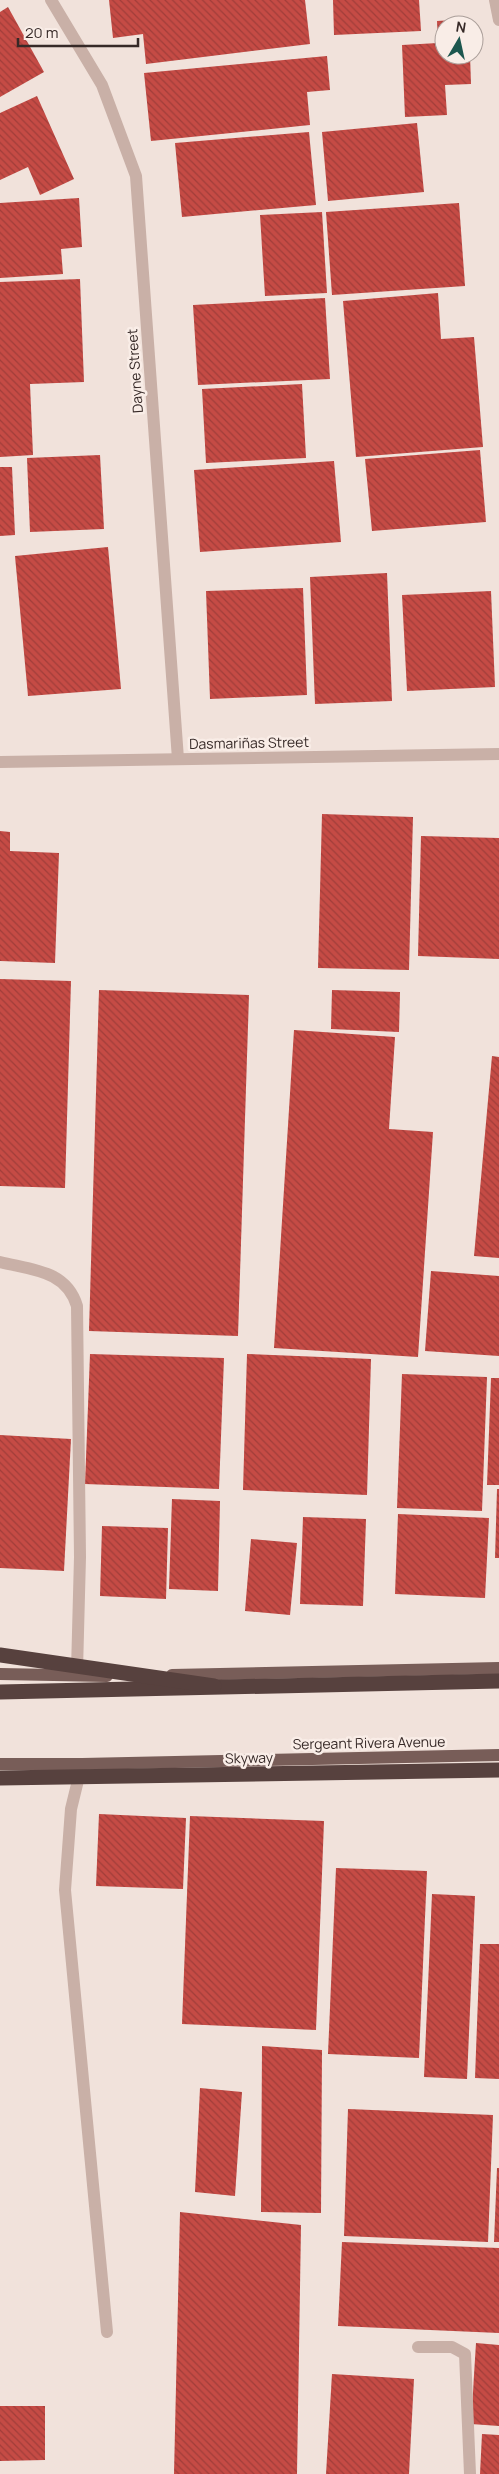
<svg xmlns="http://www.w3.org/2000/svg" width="499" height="2474" viewBox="0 0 499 2474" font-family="Manrope,sans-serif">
<defs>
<pattern id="building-back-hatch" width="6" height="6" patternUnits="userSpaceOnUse" patternTransform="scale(1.25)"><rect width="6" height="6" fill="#c54b45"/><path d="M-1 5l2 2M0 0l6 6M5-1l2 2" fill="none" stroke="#a13e3a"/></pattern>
</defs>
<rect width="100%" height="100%" fill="#f1e2db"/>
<g fill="url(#building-back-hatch)">
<path d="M 109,0 L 305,0 L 310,44 L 146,64 L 143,34 L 113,38 Z"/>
<path d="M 333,0 L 419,0 L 421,31 L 334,35 Z"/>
<path d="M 8,7 L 44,72 L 0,97 L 0,12 Z"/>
<path d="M 468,19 L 468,25 L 444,25 L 444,55 L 470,55 L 471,84 L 445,85 L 447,115 L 405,117 L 402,45 L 438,43 L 437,21 Z"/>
<path d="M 327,56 L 330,90 L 307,92 L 310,125 L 151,141 L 144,73 Z"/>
<path d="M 37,96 L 74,179 L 40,195 L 28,167 L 0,180 L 0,113 Z"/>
<path d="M 417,123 L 424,192 L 328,201 L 322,132 Z"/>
<path d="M 309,132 L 316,205 L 182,217 L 175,143 Z"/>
<path d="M 79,198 L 82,247 L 61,249 L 63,274 L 0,278 L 0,203 Z"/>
<path d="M 459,203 L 465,286 L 332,295 L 326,212 Z"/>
<path d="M 322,212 L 327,293 L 265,296 L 260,215 Z"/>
<path d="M 80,279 L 84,382 L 30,384 L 33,455 L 0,457 L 0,282 Z"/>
<path d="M 438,293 L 441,339 L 474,337 L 483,447 L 356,457 L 343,301 Z"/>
<path d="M 325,298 L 330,379 L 198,385 L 193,305 Z"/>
<path d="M 302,384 L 306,458 L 206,463 L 202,389 Z"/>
<path d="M 480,450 L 486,522 L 372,531 L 365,459 Z"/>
<path d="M 100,455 L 104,529 L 30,532 L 27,458 Z"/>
<path d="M 334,461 L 341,542 L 200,552 L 194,470 Z"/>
<path d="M 0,467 L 12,467 L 15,535 L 0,536 Z"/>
<path d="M 108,547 L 121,689 L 28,696 L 15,556 Z"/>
<path d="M 387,573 L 392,701 L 315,704 L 310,577 Z"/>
<path d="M 303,588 L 307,695 L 210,699 L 206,591 Z"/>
<path d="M 491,591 L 495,687 L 407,691 L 402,595 Z"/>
<path d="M 322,814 L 413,817 L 409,970 L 318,968 Z"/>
<path d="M 0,831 L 10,832 L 10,851 L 59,853 L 55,963 L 0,961 Z"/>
<path d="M 421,836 L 499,838 L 499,959 L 418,956 Z"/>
<path d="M 0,979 L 71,981 L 65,1188 L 0,1186 Z"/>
<path d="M 99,990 L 249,995 L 238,1336 L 89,1331 Z"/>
<path d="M 332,990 L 400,992 L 399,1032 L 331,1029 Z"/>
<path d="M 294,1030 L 395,1037 L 389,1129 L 433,1132 L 418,1357 L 274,1348 Z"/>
<path d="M 492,1056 L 499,1057 L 499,1258 L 474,1256 Z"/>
<path d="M 431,1271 L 499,1276 L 499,1356 L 425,1351 Z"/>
<path d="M 90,1354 L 224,1358 L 219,1489 L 85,1484 Z"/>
<path d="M 247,1354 L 371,1359 L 367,1495 L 243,1490 Z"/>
<path d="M 402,1374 L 487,1377 L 482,1511 L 397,1508 Z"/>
<path d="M 491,1378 L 499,1378 L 499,1485 L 487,1485 Z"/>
<path d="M 0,1435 L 71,1439 L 64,1571 L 0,1568 Z"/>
<path d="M 497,1489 L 499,1489 L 499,1558 L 495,1558 Z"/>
<path d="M 172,1499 L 220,1501 L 218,1591 L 169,1589 Z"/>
<path d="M 398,1514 L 489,1518 L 485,1598 L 395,1594 Z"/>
<path d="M 303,1517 L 366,1519 L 363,1606 L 300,1604 Z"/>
<path d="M 102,1526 L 168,1528 L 166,1599 L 100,1596 Z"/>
<path d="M 251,1539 L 297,1543 L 290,1615 L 245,1611 Z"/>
<path d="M 99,1814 L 186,1818 L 183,1889 L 96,1886 Z"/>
<path d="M 190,1816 L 324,1821 L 316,2030 L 182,2024 Z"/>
<path d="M 336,1868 L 427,1871 L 419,2058 L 328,2054 Z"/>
<path d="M 432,1894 L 475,1896 L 467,2079 L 424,2077 Z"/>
<path d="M 480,1944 L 499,1944 L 499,2079 L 475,2078 Z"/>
<path d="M 262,2046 L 322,2050 L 321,2213 L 261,2212 Z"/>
<path d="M 200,2088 L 242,2092 L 235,2196 L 195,2192 Z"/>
<path d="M 348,2109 L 493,2115 L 488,2242 L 344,2236 Z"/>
<path d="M 497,2168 L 499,2168 L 499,2242 L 494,2242 Z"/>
<path d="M 180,2212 L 301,2225 L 297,2474 L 174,2474 Z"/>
<path d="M 342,2242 L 499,2248 L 499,2333 L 338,2326 Z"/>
<path d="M 476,2343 L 499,2345 L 499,2426 L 471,2424 Z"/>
<path d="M 332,2374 L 414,2379 L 409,2474 L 326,2474 Z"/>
<path d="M 0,2406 L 45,2406 L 45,2460 L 0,2461 Z"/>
<path d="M 482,2434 L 499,2435 L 499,2474 L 480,2474 Z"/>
</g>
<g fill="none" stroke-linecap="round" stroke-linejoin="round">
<g stroke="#c9b0a7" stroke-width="12">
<path d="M 0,1262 C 32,1270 66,1270 77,1306 L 80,1557 L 77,1670"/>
<path d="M 81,1768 L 71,1809 L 65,1890 L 107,2332"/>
<path d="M 418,2347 L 452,2347 L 465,2354 L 470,2474"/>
</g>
<g stroke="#c9b0a7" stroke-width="12">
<path d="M 51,0 L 102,85 L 136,176 L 178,759"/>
<path d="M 495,0 L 499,20"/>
<path d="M 0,762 L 499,754"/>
</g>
<g stroke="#785d58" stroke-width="12">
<path d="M 0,1674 L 107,1676"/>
<path d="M 172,1675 L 499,1668"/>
<path d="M 0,1764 L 82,1764 L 499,1755"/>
</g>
<path stroke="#57413e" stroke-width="15" d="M 0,1692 L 499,1681"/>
<g stroke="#57413e" stroke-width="15">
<path d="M 0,1655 L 214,1686"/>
<path d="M 0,1778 L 499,1770"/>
</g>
</g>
<g text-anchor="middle" stroke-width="5" stroke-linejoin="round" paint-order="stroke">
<g font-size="14" fill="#362927" stroke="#f9ede7">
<text transform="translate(135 371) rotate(-94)" y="5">Dayne Street</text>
<text transform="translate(249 743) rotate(-1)" y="5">Dasmariñas Street</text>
<text transform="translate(369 1743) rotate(-1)" y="5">Sergeant Rivera Avenue</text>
<text transform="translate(249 1758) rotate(-1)" y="5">Skyway</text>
</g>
</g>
<g transform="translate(459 40) rotate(9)"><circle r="24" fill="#f9ede7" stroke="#ab9f9a"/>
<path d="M0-4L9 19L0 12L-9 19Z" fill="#1d574f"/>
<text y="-8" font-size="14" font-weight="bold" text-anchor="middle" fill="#362927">N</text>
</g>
<path d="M18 38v8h120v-8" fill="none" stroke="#362927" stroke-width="2.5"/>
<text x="25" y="38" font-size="15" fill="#362927" stroke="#f9ede7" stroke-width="4" paint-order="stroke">20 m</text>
</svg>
